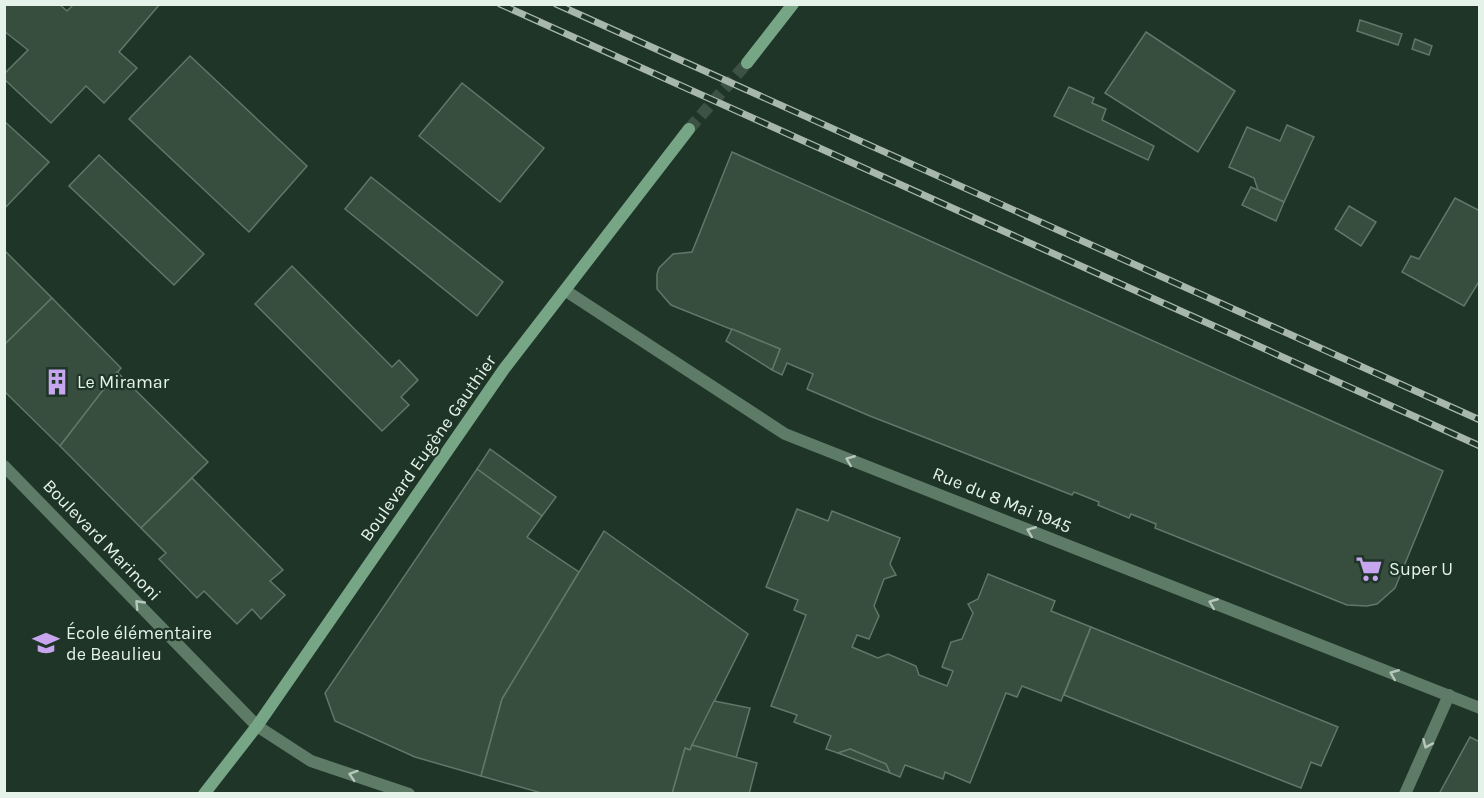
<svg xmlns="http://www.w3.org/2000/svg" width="1484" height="798" viewBox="0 0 1484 798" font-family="Karla,sans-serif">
<rect width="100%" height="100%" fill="#1f3527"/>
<g fill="#374d3e" stroke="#607867" stroke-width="1.5">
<path d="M 4,4 L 59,4 L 67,11 L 74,4 L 160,4 L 119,52 L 137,68 L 104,103 L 86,86 L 51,123 L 4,79 L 4,74 L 28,50 L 4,31 Z"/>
<path d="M 1360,20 L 1402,34 L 1398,45 L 1357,31 Z"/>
<path d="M 1146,32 L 1235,91 L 1198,152 L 1105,93 Z"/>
<path d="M 1415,39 L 1432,46 L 1429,55 L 1412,49 Z"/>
<path d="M 190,56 L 307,166 L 249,232 L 129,119 Z"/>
<path d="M 462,83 L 544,148 L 500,202 L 419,136 Z"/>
<path d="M 1069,87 L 1094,98 L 1092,103 L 1106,109 L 1102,120 L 1154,146 L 1148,160 L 1054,116 Z"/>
<path d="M 4,121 L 49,162 L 4,209 Z"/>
<path d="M 1287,125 L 1314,137 L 1284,202 L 1258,190 L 1254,178 L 1229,167 L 1247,127 L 1280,141 Z"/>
<path d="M 732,152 L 1443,471 L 1395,588 L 1377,604 L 1367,606 L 1347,605 L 1155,528 L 1156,524 L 1131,514 L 1129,518 L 1098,505 L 1099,502 L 1074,492 L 1072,495 L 870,416 L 807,389 L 813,374 L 787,363 L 782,375 L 772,370 L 780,349 L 671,305 L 657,289 L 657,274 L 659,268 L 673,254 L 692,252 Z"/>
<path d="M 99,155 L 204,254 L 174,285 L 69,186 Z"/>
<path d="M 371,177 L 503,282 L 477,316 L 345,209 Z"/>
<path d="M 1251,187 L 1284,202 L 1276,221 L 1242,205 Z"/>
<path d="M 1455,198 L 1480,211 L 1480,280 L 1464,306 L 1402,272 L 1411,256 L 1419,259 Z"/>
<path d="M 1349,206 L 1376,222 L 1361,246 L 1335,229 Z"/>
<path d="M 4,250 L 52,298 L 4,345 Z"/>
<path d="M 292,266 L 392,367 L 399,360 L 418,380 L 401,397 L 409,405 L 382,431 L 255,304 Z"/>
<path d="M 52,298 L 121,368 L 60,446 L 4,391 L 4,345 Z"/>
<path d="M 732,329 L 780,349 L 772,370 L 726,341 Z"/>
<path d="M 117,372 L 208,462 L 141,528 L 60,446 Z"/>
<path d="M 490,449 L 556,497 L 542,516 L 477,469 Z"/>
<path d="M 477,469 L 542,516 L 527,537 L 579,572 L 502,699 L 481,776 L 415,757 L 335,721 L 325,693 Z"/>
<path d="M 192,478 L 283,570 L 270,581 L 285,595 L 261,619 L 252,609 L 237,624 L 204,591 L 197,598 L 159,559 L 166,553 L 141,528 Z"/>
<path d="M 797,509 L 828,521 L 832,511 L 900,538 L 890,564 L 896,575 L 884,579 L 874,606 L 879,616 L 869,639 L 857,635 L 852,647 L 878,658 L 888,654 L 916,666 L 919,675 L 947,686 L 953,671 L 942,667 L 951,642 L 962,639 L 973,613 L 968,604 L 978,599 L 988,574 L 1055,601 L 1051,611 L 1091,627 L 1061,701 L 1022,686 L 1017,697 L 1006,693 L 970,783 L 945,772 L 943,779 L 905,765 L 900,777 L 890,773 L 886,764 L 850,749 L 838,753 L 826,749 L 831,736 L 794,722 L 797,715 L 771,706 L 806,615 L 794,610 L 798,600 L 766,587 Z"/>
<path d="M 604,531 L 748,634 L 690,750 L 685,748 L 672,794 L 545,794 L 481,776 L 502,699 Z"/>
<path d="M 1091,627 L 1338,727 L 1321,766 L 1311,762 L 1301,788 L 1064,695 Z"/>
<path d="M 714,701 L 750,708 L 736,758 L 692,745 Z"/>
<path d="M 1470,737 L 1480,742 L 1480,794 L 1439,794 Z"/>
<path d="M 692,745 L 757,763 L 749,794 L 672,794 L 685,748 L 690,750 Z"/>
<path d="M 850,749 L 886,764 L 890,773 L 838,753 Z"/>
</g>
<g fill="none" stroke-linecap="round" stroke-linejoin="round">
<path stroke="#3d5144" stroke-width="12" stroke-dasharray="12 6" stroke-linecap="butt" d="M 689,129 L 747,63"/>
<g stroke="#5e7b67" stroke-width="12">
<path d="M 566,291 L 785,434 L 1480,708"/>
<path d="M 4,466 L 257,726 L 311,761 L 409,794"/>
<path d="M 1405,794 L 1449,695"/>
</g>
<g stroke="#77a686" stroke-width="12">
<path d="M 747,63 L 793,4"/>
<path d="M 204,794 L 257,726 L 504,369 L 689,129"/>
</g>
<g stroke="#a8b7ad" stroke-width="7">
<g id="rail">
<path d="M 500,4 L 1480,446"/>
<path d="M 556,4 L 1480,420"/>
</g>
</g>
<use href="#rail" stroke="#1f3527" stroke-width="4.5" stroke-dasharray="14" stroke-linecap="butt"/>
</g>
<defs><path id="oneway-chevron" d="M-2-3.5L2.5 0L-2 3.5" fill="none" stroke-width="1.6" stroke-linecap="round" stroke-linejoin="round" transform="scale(1.5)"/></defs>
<g stroke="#b6c8bc">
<use href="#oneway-chevron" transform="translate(850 460) rotate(-158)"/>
<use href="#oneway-chevron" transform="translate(1031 531) rotate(-158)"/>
<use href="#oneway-chevron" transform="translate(1213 603) rotate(-158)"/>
<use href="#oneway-chevron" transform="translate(139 604) rotate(-134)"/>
<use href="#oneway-chevron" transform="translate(1394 674) rotate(-158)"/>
<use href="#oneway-chevron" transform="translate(1427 744) rotate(114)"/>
<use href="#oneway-chevron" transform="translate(353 775) rotate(-162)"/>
</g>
<defs>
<g id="building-bare" transform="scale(2.07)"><path d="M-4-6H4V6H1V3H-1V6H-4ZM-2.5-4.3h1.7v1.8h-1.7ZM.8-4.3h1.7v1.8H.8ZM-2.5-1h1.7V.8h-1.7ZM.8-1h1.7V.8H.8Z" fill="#c7a6ef" stroke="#1f3527" stroke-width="2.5" paint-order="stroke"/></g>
<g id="supermarket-bare" transform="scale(2.07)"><path d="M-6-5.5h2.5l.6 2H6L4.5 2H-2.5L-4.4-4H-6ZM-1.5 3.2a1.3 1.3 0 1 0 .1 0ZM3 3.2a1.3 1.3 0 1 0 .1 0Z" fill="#c7a6ef" stroke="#1f3527" stroke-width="2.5" paint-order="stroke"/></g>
<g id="school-bare" transform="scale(2.07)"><path d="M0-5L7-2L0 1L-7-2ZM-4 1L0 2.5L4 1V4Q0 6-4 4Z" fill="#c7a6ef" stroke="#1f3527" stroke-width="2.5" paint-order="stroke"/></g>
</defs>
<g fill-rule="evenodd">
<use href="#building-bare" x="57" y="382"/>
<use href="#supermarket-bare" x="1369" y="569"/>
<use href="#school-bare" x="46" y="643"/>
</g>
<g text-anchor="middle" stroke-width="4.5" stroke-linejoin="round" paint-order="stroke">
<g font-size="18" fill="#e5f2e9" stroke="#1f3527" text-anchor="start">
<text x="77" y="388">Le Miramar</text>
<text x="1389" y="575">Super U</text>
<text x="66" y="639">École élémentaire<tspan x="66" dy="21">de Beaulieu</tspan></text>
</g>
<g font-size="18" fill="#e5f2e9" stroke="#1f3527">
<text transform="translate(428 448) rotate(-55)" y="6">Boulevard Eugène Gauthier</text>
<text transform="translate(1002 500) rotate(22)" y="6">Rue du 8 Mai 1945</text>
<text transform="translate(102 540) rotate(46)" y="6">Boulevard Marinoni</text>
</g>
</g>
<rect width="1484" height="798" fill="none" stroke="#e5f2e9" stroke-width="12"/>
</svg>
